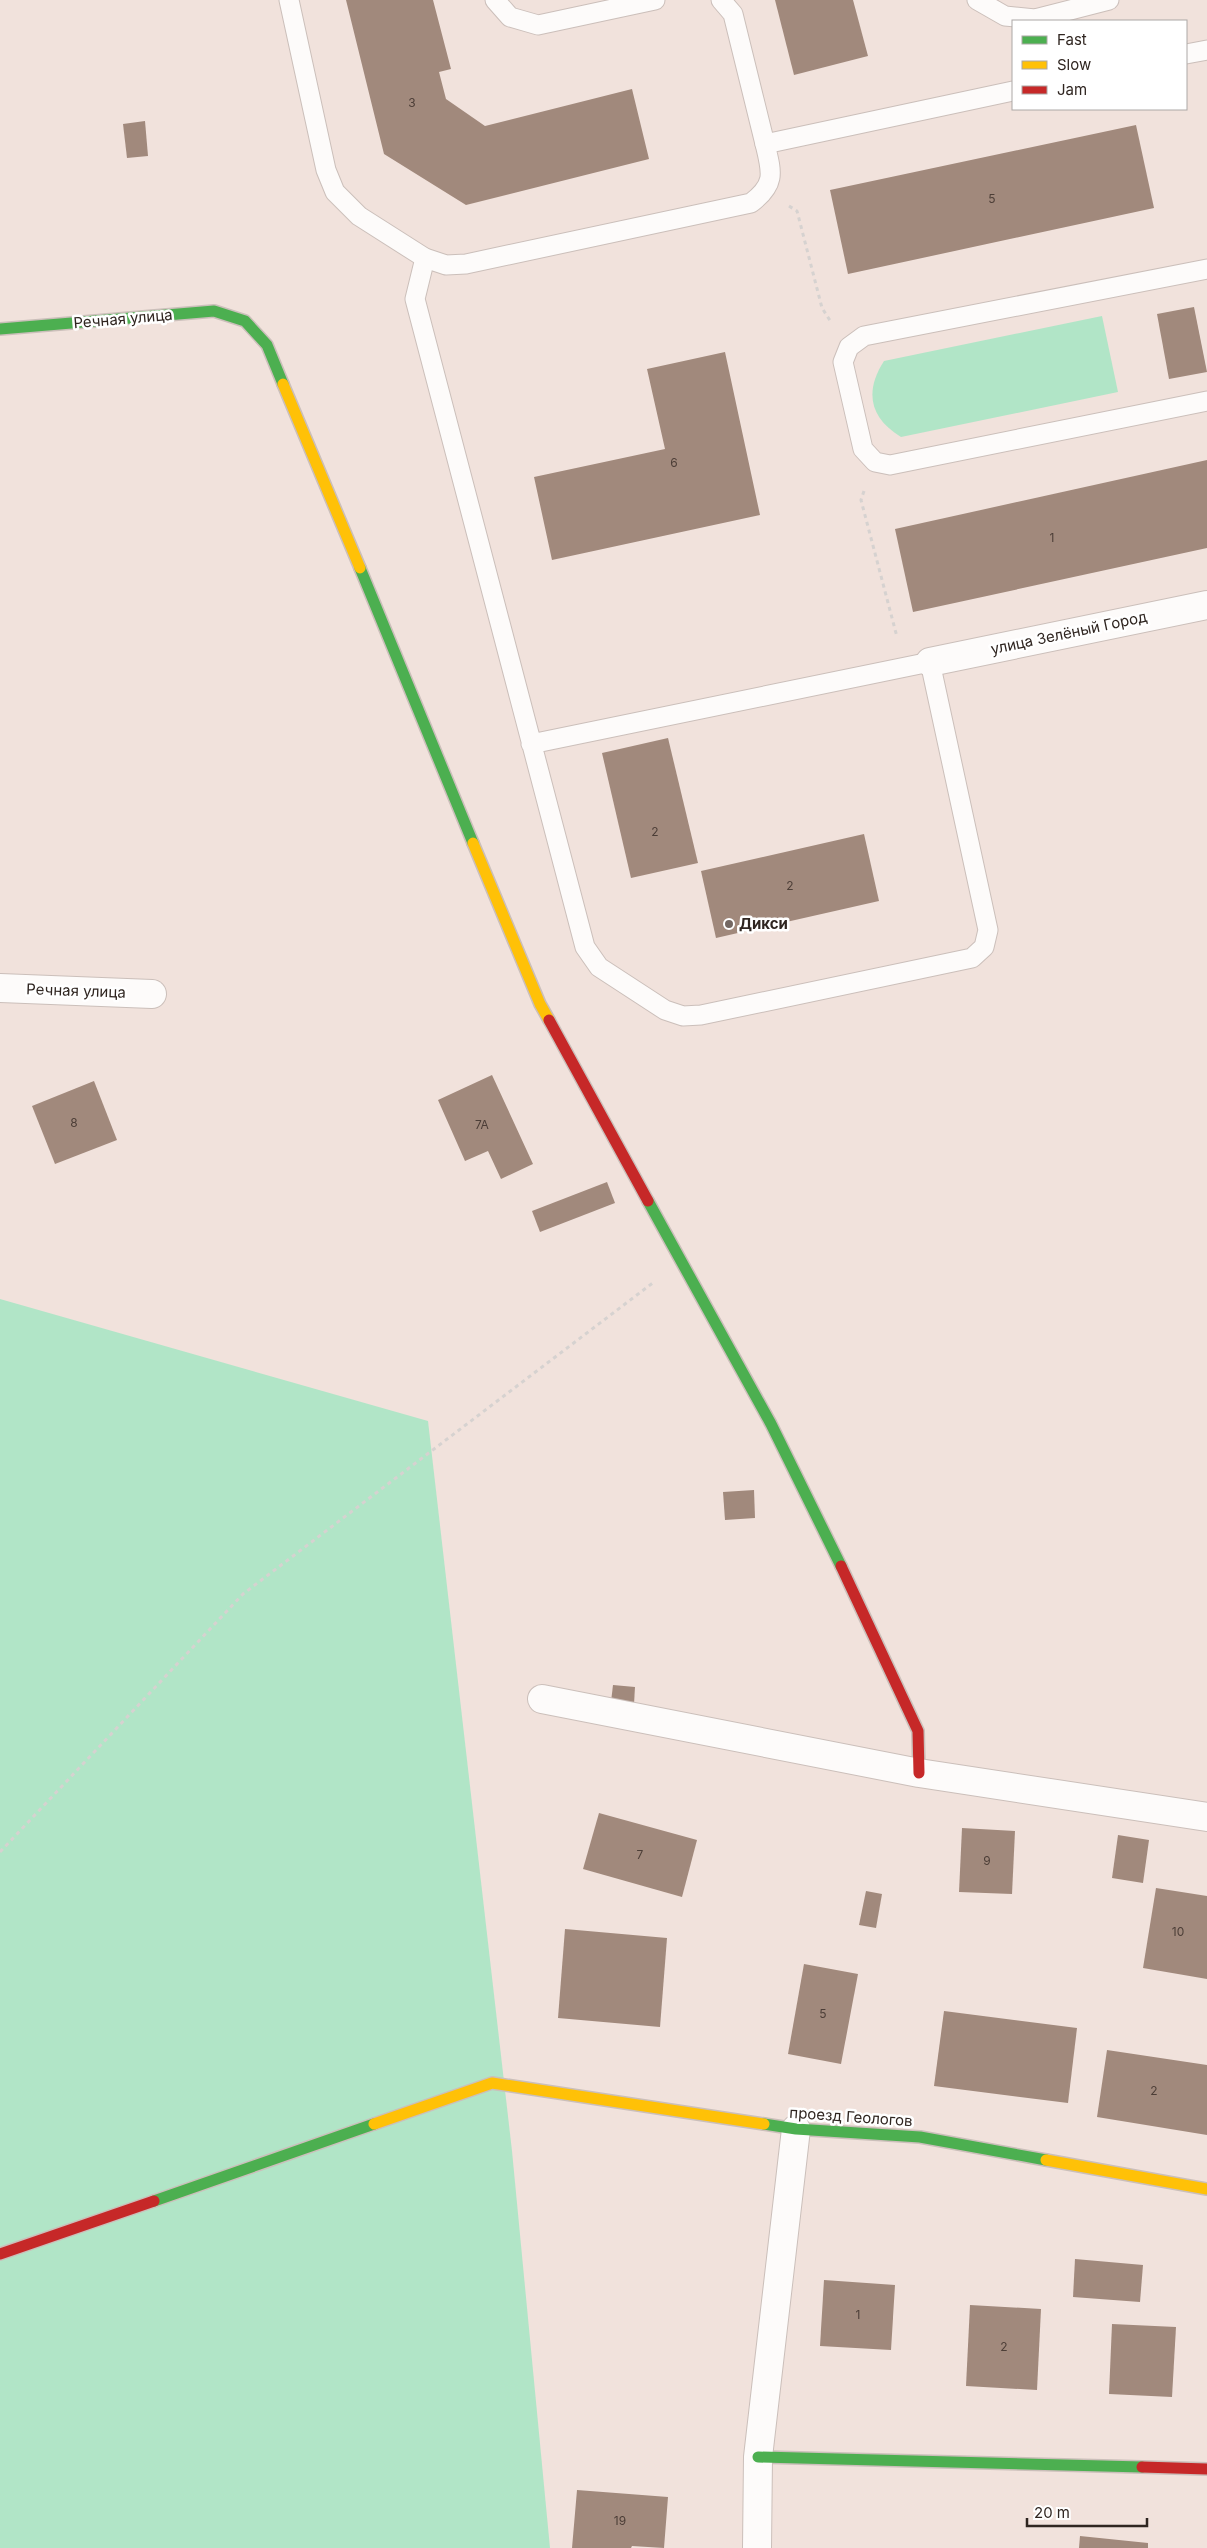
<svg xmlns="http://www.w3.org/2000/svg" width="1207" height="2548" viewBox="0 0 1207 2548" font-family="Inter,sans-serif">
<rect width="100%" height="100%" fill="#f1e2dc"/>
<g fill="#b1e5c7">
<path d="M 1102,316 L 1118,392 L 901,437 C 870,418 864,392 884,361 Z"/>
<path d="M 0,1299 L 428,1421 L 512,2151 L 550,2548 L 0,2548 Z"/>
</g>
<g fill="#a1897c">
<path d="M 346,0 L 433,0 L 451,69 L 439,72 L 446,99 L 485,126 L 632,89 L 649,159 L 466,205 L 384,154 Z"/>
<path d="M 775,0 L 853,0 L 868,56 L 794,75 Z"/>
<path d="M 145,121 L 148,156 L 127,158 L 123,124 Z"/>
<path d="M 1136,125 L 1154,208 L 848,274 L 830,190 Z"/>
<path d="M 1194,307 L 1207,372 L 1169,379 L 1157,314 Z"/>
<path d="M 725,352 L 760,515 L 552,560 L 534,477 L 665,449 L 647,369 Z"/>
<path d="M 1207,460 L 1207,548 L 913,612 L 895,529 Z"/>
<path d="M 668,738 L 698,863 L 631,878 L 602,753 Z"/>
<path d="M 864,834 L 879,901 L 716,938 L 701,871 Z"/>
<path d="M 492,1075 L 533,1164 L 501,1179 L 488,1151 L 465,1161 L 438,1100 Z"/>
<path d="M 94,1081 L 117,1140 L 55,1164 L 32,1106 Z"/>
<path d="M 607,1182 L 615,1203 L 540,1232 L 532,1211 Z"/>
<path d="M 754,1490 L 755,1518 L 725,1520 L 723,1492 Z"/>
<path d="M 613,1685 L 635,1687 L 634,1704 L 611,1702 Z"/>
<path d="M 599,1813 L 697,1840 L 682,1897 L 583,1869 Z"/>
<path d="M 962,1828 L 1015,1831 L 1012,1894 L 959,1892 Z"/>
<path d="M 1118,1835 L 1149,1840 L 1143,1883 L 1112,1878 Z"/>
<path d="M 1156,1888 L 1207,1896 L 1207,1979 L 1143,1968 Z"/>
<path d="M 866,1891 L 882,1894 L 876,1928 L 859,1925 Z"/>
<path d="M 565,1929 L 667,1938 L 660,2027 L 558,2018 Z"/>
<path d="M 804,1964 L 858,1974 L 841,2064 L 788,2054 Z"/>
<path d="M 944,2011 L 1077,2028 L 1068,2103 L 934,2086 Z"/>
<path d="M 1107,2050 L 1207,2065 L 1207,2135 L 1097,2117 Z"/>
<path d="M 1075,2259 L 1143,2265 L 1140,2302 L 1073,2297 Z"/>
<path d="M 824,2280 L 895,2285 L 891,2350 L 820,2346 Z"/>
<path d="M 970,2305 L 1041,2309 L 1037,2390 L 966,2386 Z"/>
<path d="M 1112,2324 L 1176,2327 L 1172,2397 L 1109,2394 Z"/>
<path d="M 577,2490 L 668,2497 L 664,2548 L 632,2546 L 631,2548 L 572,2548 Z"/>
<path d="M 1080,2536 L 1148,2543 L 1148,2548 L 1079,2548 Z"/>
</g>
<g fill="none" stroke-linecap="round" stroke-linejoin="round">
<g stroke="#cbbfba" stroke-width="21">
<g id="lane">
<path d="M 289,0 L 326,170 L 335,192 L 359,216 L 425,258 L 446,265 L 466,264 L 751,203 C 776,184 772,173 765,144 L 1013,91"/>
<path d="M 495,0 L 510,17 L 538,25 L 655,0"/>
<path d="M 721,0 L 733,14 L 765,144"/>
<path d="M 977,0 L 1005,16 L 1035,19 L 1109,0"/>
<path d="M 1186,54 L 1207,50"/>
<path d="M 425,258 L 415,299 L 585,947 L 599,967 L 665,1010 L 683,1016 L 701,1015 L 972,958 L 984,947 L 988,930 L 930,662 L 531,744"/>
<path d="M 1207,269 L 864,336 L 849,347 L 843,362 L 863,449 L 875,462 L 890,465 L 1207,401"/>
</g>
</g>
<g stroke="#cbbfba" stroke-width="30">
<g id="street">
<path d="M 930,662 L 1207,605"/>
<path d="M 0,988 L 152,994"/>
<path d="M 542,1699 L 919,1773 L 1207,1817"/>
<path d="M 757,2548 L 758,2457 L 796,2129"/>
</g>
</g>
<g stroke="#cbbfba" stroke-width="14">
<g id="fast">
<path d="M 0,329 L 214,311 L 245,321 L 267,345 L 283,384"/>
<path d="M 360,568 L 473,843"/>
<path d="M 648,1201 L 771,1424 L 841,1566"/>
<path d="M 764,2124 L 796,2129 L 920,2137 L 1046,2160"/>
<path d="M 154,2201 L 374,2124"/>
<path d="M 758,2457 L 1142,2467"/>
</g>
</g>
<g stroke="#cbbfba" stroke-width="14">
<g id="slow">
<path d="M 283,384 L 360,568"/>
<path d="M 473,843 L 540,1004 L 549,1020"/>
<path d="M 374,2124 L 492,2083 L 764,2124"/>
<path d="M 1046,2160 L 1207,2189"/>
</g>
</g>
<g stroke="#cbbfba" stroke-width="14">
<g id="jam">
<path d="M 549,1020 L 648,1201"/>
<path d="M 841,1566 L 918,1731 L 919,1773"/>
<path d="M 0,2254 L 154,2201"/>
<path d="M 1142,2467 L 1207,2469"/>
</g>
</g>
<g stroke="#d6d2d0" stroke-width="3" stroke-dasharray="4 4" stroke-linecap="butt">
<path d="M 789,206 L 797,211 L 822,308 L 831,322"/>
<path d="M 864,491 L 861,500 L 897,637"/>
<path d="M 0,1852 L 243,1594 L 654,1282"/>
</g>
<use href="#lane" stroke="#fdfbfa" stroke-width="19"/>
<use href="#street" stroke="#fdfbfa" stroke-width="28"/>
<use href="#fast" stroke="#4caf50" stroke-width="11"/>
<use href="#slow" stroke="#ffc107" stroke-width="11"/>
<use href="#jam" stroke="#c62828" stroke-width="11"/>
</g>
<circle fill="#736762" stroke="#fff" stroke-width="2" cx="729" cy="924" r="5"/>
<g text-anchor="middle" stroke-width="5" stroke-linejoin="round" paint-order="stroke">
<g font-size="12" fill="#4c3e37">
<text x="412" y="107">3</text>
<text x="992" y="203">5</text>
<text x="674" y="467">6</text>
<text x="1052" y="542">1</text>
<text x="655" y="836">2</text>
<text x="790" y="890">2</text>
<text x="74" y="1127">8</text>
<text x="482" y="1129">7А</text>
<text x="640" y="1859">7</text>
<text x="987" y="1865">9</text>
<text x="1178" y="1936">10</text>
<text x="823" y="2018">5</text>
<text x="1154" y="2095">2</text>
<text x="858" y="2319">1</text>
<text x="1004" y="2351">2</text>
<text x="620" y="2525">19</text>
</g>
<g font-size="15" fill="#2f2520" stroke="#fff">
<text transform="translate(123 319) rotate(-5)" y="5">Речная улица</text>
<text transform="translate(1069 633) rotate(-12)" y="5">улица Зелёный Город</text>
<text transform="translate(76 991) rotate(2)" y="5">Речная улица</text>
<text transform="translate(851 2117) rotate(4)" y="5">проезд Геологов</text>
</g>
<g font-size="15" font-weight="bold" fill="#2f2520" stroke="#fff" text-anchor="start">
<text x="739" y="929">Дикси</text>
</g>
</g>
<rect x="1012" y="20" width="175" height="90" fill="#ffffff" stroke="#aca8a6"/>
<rect x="1022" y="36" width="25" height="8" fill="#4caf50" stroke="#aca8a6"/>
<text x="1057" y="45" font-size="15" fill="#2f2520">Fast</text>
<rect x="1022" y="61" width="25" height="8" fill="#ffc107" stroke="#aca8a6"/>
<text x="1057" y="70" font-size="15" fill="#2f2520">Slow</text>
<rect x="1022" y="86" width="25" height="8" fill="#c62828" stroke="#aca8a6"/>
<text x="1057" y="95" font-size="15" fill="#2f2520">Jam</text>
<path d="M1027 2518v8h120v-8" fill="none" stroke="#2f2520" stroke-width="2.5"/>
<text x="1034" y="2518" font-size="15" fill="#2f2520" stroke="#ffffff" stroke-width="4" paint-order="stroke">20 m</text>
</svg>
